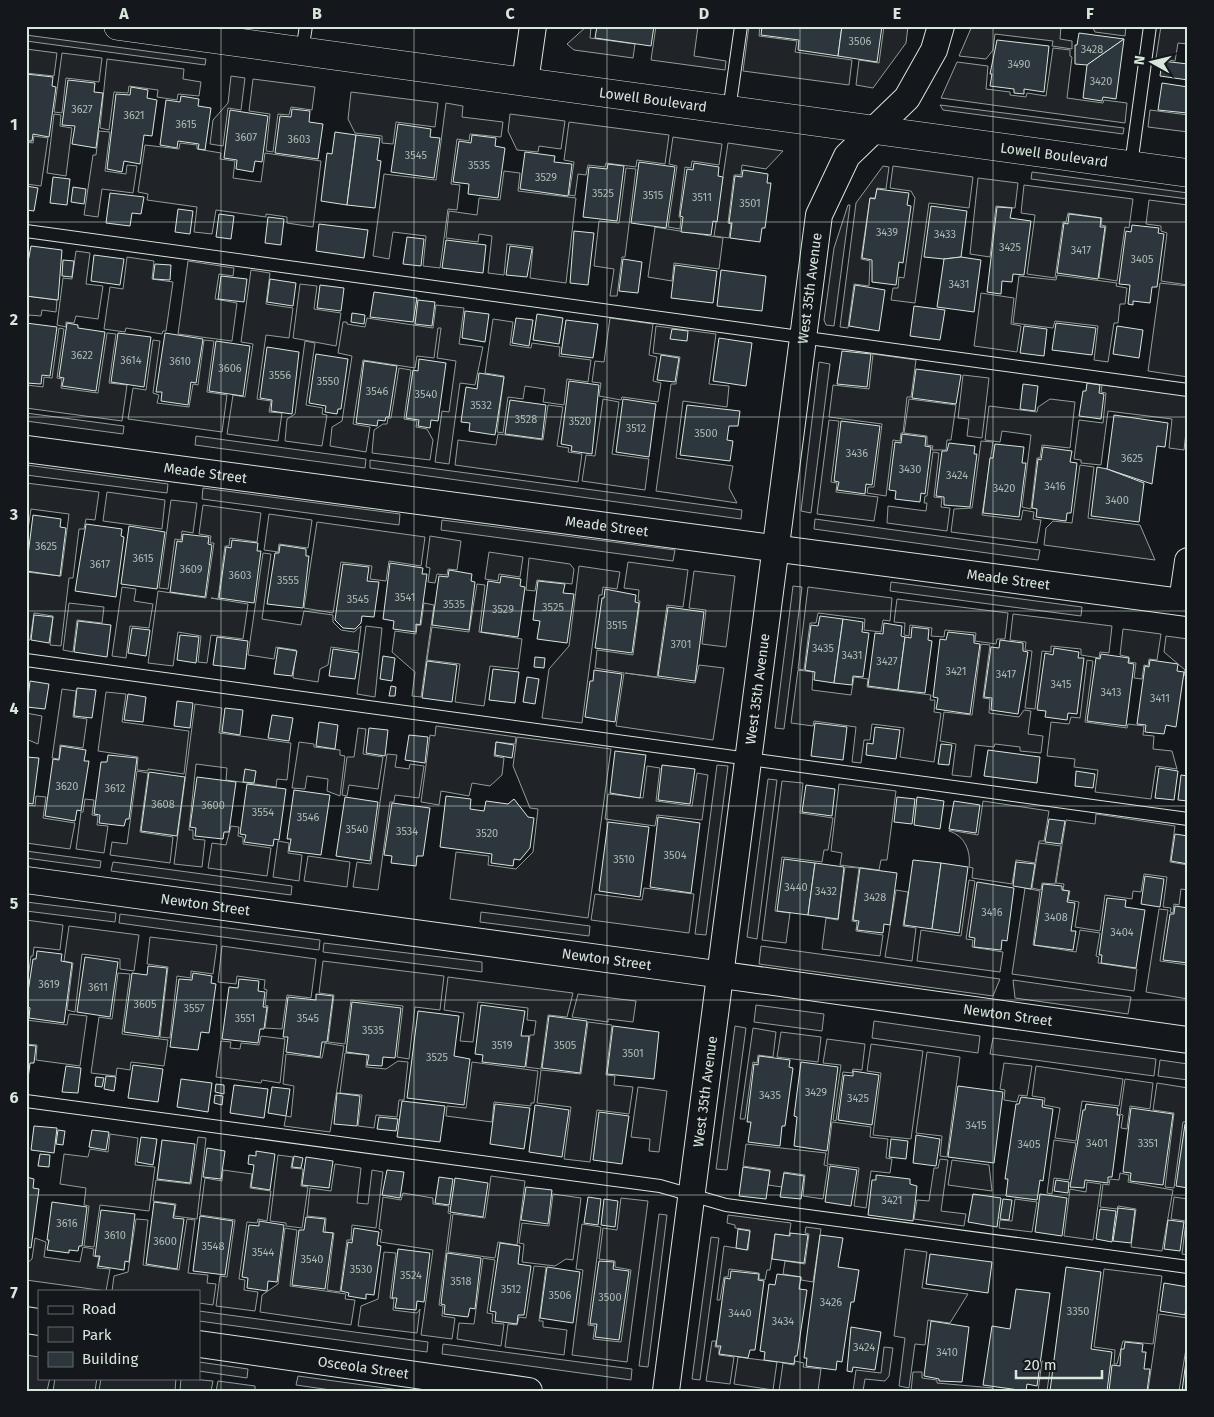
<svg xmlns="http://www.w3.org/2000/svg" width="1214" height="1417" viewBox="0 0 1214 1417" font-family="'Fira Sans',sans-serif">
<rect width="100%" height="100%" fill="#14181c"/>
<g fill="#202428" stroke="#939e99">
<path d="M 587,26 L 591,27 L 590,38 L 635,44 L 633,58 L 574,50 L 567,44 Z"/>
<path d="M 656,26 L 698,26 L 694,56 L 726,61 L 725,70 L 651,60 Z"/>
<path d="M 749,26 L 760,26 L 759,36 L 797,41 L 795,52 L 852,60 L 849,85 L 743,71 Z"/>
<path d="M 884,26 L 908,26 L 906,43 L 873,88 L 856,85 L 859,60 L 879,63 Z"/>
<path d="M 972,26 L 1061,26 L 1060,39 L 1072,41 L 1072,49 L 1052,46 L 1053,41 L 995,34 L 993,50 L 986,59 L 959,56 Z"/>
<path d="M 1092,26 L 1126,26 L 1125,36 L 1095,32 Z"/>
<path d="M 1161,26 L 1188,27 L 1188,44 L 1178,43 L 1175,61 L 1156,58 Z"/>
<path d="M 26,35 L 206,59 L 205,65 L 26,41 Z"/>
<path d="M 1053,48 L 1070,50 L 1070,56 L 1072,57 L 1067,98 L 1103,103 L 1104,100 L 1127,103 L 1125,123 L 941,98 L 957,62 L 988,66 L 986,89 L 1010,92 L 1010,95 L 1026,97 L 1027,93 L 1046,96 Z"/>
<path d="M 26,49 L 57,53 L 54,76 L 26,73 Z"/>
<path d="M 62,53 L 102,58 L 99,82 L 66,78 L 62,113 L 54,112 Z"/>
<path d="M 107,59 L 184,69 L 183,79 L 201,82 L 199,96 L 178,94 L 177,100 L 157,97 L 158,90 L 129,86 L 128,93 L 114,92 L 109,130 L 100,128 Z"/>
<path d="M 231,76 L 245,78 L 241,110 L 228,108 L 223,146 L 210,144 L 213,120 L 228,103 Z"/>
<path d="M 253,79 L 315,87 L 312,110 L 291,107 L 289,115 L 278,114 L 273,152 L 266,151 L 270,114 L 249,111 Z"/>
<path d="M 351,92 L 438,103 L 435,127 L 396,122 L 393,144 L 382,143 L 382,136 L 355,133 L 348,119 Z"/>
<path d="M 446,103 L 463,106 L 462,117 L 503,122 L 501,137 L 470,134 L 469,141 L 457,139 L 451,184 L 460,185 L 457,210 L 448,209 L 440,268 L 423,266 L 426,236 L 393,232 L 389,259 L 373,256 L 384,174 L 436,180 Z"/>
<path d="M 940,105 L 1124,128 L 1123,134 L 943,110 Z"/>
<path d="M 1150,110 L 1188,115 L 1188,132 L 1148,127 Z"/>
<path d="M 54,114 L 61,115 L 60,126 L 72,128 L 66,176 L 47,173 Z"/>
<path d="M 510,114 L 565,121 L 561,149 L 539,146 L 538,152 L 517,150 L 508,131 Z"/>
<path d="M 569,122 L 669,135 L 665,164 L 637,160 L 636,167 L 606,163 L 605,167 L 588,165 L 586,175 L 578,174 L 575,196 L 569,195 L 574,162 L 564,160 Z"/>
<path d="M 99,131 L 110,132 L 105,171 L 126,174 L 127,165 L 137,166 L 133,193 L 102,189 L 98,217 L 84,215 L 93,155 L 96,155 Z"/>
<path d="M 34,136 L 48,138 L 41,186 L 26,184 L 26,142 L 33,143 Z"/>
<path d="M 673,137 L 722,144 L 719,165 L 692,161 L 691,168 L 685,167 L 679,217 L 681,218 L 680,229 L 668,227 L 677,166 L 669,164 Z"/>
<path d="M 180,143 L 197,145 L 197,149 L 221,153 L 220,159 L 235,161 L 233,178 L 261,182 L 265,153 L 321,161 L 313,227 L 287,223 L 287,217 L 266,214 L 266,217 L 216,210 L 212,234 L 194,232 L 197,207 L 147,200 L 148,194 L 138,192 L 145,145 L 179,149 Z"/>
<path d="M 728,143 L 783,151 L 766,169 L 742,165 L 741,175 L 734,175 L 728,223 L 731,224 L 729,238 L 714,236 Z"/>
<path d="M 883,166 L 889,167 L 886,189 L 877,188 L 875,198 L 870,198 L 861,259 L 870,261 L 869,286 L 854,284 L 848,328 L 840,327 L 856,203 Z"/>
<path d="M 893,166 L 973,177 L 969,208 L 929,203 L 915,303 L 891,300 L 893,288 L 898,288 L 899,277 L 904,278 L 915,198 L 911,191 L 890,188 Z"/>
<path d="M 626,168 L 636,169 L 625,257 L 622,257 L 617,296 L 610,296 L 614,269 L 594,266 L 599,221 L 619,223 Z"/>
<path d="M 504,171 L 520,173 L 518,191 L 576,198 L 566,283 L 530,278 L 533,247 L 507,244 L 504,275 L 488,273 L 492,236 L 479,234 L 478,242 L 446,238 L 449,211 L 477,215 L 479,198 L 500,200 Z"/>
<path d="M 1032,172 L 1188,193 L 1188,199 L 1031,179 Z"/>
<path d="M 978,178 L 1018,183 L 1015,208 L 996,206 L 990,257 L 970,254 Z"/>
<path d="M 1024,185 L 1133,199 L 1129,228 L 1125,227 L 1117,281 L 1099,278 L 1106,226 L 1101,225 L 1102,218 L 1068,213 L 1066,222 L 1063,222 L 1055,278 L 1027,274 L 1035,215 L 1021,213 Z"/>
<path d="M 1149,200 L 1188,205 L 1188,285 L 1161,281 L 1167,233 L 1161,231 L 1161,226 L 1146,224 Z"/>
<path d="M 848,205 L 850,205 L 834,326 L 826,325 L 824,320 L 834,248 Z"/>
<path d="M 655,227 L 723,238 L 719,269 L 674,263 L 672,281 L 648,277 Z"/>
<path d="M 76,251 L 90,253 L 86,284 L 103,286 L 98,319 L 76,316 L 74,323 L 66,322 L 66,327 L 57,325 L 63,278 L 72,279 Z"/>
<path d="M 127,257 L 154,261 L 152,279 L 173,282 L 166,331 L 163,331 L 162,334 L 126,328 L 125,332 L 104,329 L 110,287 L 123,289 Z"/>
<path d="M 188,261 L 234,268 L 233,276 L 219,274 L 215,299 L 237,303 L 232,341 L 178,334 Z"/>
<path d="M 251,270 L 270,273 L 266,304 L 293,308 L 289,338 L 266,335 L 257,399 L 271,401 L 269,412 L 282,413 L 278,441 L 227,434 L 233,395 L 245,397 L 253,344 L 241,342 Z"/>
<path d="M 1057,275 L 1117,283 L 1116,286 L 1127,288 L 1125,304 L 1120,304 L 1118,323 L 1114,323 L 1108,362 L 1094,360 L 1098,326 L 1055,321 L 1053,328 L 1013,323 L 1019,276 L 1056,280 Z"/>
<path d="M 1160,283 L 1188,286 L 1188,377 L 1148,371 Z"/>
<path d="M 300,284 L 317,286 L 314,309 L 341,313 L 336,346 L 293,338 Z"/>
<path d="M 981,293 L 1014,298 L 1011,324 L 1021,326 L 1017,352 L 974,346 Z"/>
<path d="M 26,296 L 57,300 L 56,312 L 42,310 L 41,316 L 29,315 L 28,320 L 26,320 Z"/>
<path d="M 436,305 L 464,308 L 459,344 L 483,347 L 475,385 L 460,383 L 449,464 L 435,462 L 442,411 L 449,412 L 456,361 L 437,358 L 441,328 L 438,328 L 434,358 L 417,356 L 415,368 L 363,360 L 353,424 L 370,427 L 366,452 L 330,446 L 332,427 L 342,421 L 352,356 L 338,353 L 343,322 L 347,322 L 347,324 L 365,327 L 367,318 L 433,328 Z"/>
<path d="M 610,318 L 653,324 L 649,355 L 657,357 L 653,381 L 661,383 L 658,402 L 622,397 L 621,400 L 599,396 L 601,383 L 592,382 L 595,361 L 604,362 Z"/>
<path d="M 493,319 L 513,322 L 510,345 L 531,348 L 532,343 L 560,347 L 559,356 L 591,360 L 588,382 L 567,379 L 564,405 L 543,402 L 545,389 L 525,386 L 523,399 L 508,397 L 503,433 L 497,432 L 504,376 L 485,373 Z"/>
<path d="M 656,326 L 716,334 L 709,384 L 729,386 L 727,407 L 683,401 L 676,458 L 733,466 L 729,488 L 737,503 L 656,491 L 671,384 L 676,384 L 680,357 L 653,353 Z"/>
<path d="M 59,328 L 64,329 L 57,378 L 62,379 L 61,388 L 98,393 L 107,333 L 116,334 L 109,383 L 127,385 L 122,421 L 26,408 L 27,385 L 43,387 L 44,377 L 52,378 Z"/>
<path d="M 153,340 L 160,341 L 153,393 L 159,395 L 157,403 L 189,407 L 193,384 L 198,385 L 204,340 L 214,341 L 207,392 L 227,395 L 222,432 L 128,419 L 133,388 L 146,390 Z"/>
<path d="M 305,341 L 315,343 L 306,405 L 323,408 L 322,414 L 327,415 L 322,446 L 285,441 L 287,419 L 295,414 Z"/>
<path d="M 873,354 L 916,360 L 911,397 L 907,397 L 903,433 L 901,433 L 900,441 L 893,440 L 886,496 L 867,493 L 868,487 L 874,487 L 882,424 L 829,417 L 833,385 L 869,389 Z"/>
<path d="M 819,362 L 830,364 L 811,513 L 801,511 Z"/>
<path d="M 399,368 L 411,370 L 404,419 L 417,421 L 416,427 L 427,429 L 433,440 L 430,460 L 372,453 L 374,430 L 383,424 L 387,424 L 388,418 L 391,418 Z"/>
<path d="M 963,375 L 989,378 L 982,438 L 967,436 L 969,419 L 958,418 Z"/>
<path d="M 1102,385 L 1186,395 L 1188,415 L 1184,450 L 1169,448 L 1172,419 L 1108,411 L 1101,465 L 1081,463 L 1081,460 L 1074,459 L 1079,420 L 1103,423 L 1106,393 L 1101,392 Z"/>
<path d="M 603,399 L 619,402 L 612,454 L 649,459 L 645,490 L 582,481 L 586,455 L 595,456 Z"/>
<path d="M 909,399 L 956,405 L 951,440 L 947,440 L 946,450 L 932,450 L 933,446 L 927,445 L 927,436 L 904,433 Z"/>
<path d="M 1050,399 L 1075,402 L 1070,448 L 1042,445 L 1040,458 L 1037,458 L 1031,509 L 1022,507 L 1031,435 L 1002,431 L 1000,442 L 985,440 L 989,406 L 1037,412 L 1038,407 Z"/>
<path d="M 548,405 L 563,407 L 557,446 L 569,448 L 568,452 L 582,454 L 578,482 L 455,465 L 458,440 L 496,445 L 498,434 L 543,440 Z"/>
<path d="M 26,413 L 124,426 L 123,434 L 26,421 Z"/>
<path d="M 829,420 L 839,421 L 831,482 L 837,483 L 836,492 L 878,497 L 874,521 L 817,514 Z"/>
<path d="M 196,436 L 366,459 L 365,468 L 195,445 Z"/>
<path d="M 981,441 L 993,442 L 982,515 L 1021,520 L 1023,510 L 1034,512 L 1033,519 L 1041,520 L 1037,543 L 951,532 L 954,509 L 972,508 Z"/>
<path d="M 933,452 L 939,453 L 934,497 L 942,498 L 941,507 L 950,508 L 947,531 L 887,523 L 888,506 L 926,511 L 927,503 L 924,503 L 925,496 L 927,496 Z"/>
<path d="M 370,460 L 742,510 L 741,519 L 370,468 Z"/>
<path d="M 26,465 L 168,484 L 167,493 L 26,475 Z"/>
<path d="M 1080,465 L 1094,467 L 1088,518 L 1140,525 L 1155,560 L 1044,545 L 1046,528 L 1053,521 L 1072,523 Z"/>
<path d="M 26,483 L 99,492 L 95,520 L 86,519 L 84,529 L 79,529 L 73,578 L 69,578 L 61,646 L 50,645 L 53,616 L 34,613 L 30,640 L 26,640 L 26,572 L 61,576 L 69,514 L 31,509 L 26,543 Z"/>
<path d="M 203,488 L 400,514 L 399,525 L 202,499 Z"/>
<path d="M 107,492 L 165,500 L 162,529 L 103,521 Z"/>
<path d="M 171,500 L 197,503 L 193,533 L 182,531 L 181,540 L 175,539 L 168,589 L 159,588 Z"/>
<path d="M 203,505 L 261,513 L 257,542 L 230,538 L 229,546 L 225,546 L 218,599 L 211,598 L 248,604 L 243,639 L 211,635 L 207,663 L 198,662 L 201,636 L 178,632 L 173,666 L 148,663 L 158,591 L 206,598 L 214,543 L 210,543 L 211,536 L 199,534 Z"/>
<path d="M 269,514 L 312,520 L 308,548 L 279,544 L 278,552 L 264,550 Z"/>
<path d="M 815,519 L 1040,550 L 1038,560 L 814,529 Z"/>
<path d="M 442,520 L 675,550 L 673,561 L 441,530 Z"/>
<path d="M 317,522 L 425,537 L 421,566 L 389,561 L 386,581 L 370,579 L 372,566 L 341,562 L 333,613 L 304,608 Z"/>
<path d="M 430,536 L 461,541 L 457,570 L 448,569 L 447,575 L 437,574 L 435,583 L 428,582 L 430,568 L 426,567 Z"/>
<path d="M 489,552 L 523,557 L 520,577 L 499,574 L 498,581 L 485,579 Z"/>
<path d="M 263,553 L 271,554 L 262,619 L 301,625 L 304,611 L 333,615 L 333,622 L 341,630 L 354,632 L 361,626 L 358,651 L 331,647 L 328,665 L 320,669 L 318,682 L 293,678 L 296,650 L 276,647 L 274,659 L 248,655 Z"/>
<path d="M 529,558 L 570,564 L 574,569 L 572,584 L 537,580 L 535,591 L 526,590 Z"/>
<path d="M 628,562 L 688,570 L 683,607 L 667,605 L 657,677 L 625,673 L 695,683 L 699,665 L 724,668 L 713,740 L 616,726 L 624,673 L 595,668 L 597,650 L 633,655 L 640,601 L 638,601 L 639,590 L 624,588 Z"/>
<path d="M 579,566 L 620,572 L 617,589 L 603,587 L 602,595 L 599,595 L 582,723 L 542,718 L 549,669 L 569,646 Z"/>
<path d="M 694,571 L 735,576 L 726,647 L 702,644 L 706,610 L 689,608 Z"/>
<path d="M 891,582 L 1082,607 L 1081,616 L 890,591 Z"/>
<path d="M 477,584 L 485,585 L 479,632 L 522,639 L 518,669 L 490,666 L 484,706 L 455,702 L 460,664 L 427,660 L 432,627 L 469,632 Z"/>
<path d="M 793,586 L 802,587 L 784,729 L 775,728 Z"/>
<path d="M 122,587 L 136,589 L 134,601 L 153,604 L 149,628 L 130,626 L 126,658 L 112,656 Z"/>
<path d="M 808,587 L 892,598 L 890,621 L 883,620 L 881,632 L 864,630 L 865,619 L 818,613 L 816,623 L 810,623 L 804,670 L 798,669 Z"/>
<path d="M 897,599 L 1008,613 L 1005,639 L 997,639 L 996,644 L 975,641 L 976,633 L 945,630 L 944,637 L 931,636 L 932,628 L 910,625 L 909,636 L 904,635 L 905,623 L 894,622 Z"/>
<path d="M 69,603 L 104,607 L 102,623 L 77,620 L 73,652 L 63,650 Z"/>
<path d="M 424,603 L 434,605 L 421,697 L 412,696 L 415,672 L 392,652 L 395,631 L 416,634 L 417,625 L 421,625 Z"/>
<path d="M 1013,614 L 1112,626 L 1109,653 L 1100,652 L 1099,658 L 1081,655 L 1081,649 L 1051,646 L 1051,652 L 1042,651 L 1035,709 L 1025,708 L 1032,651 L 1025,650 L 1026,642 L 1010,640 Z"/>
<path d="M 366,626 L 382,628 L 375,697 L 357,694 Z"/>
<path d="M 1123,629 L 1161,634 L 1157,660 L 1149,659 L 1148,666 L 1144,665 L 1142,679 L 1134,678 L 1136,663 L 1129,662 L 1129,657 L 1120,655 Z"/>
<path d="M 1166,636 L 1188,639 L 1188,675 L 1184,675 L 1185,670 L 1164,652 Z"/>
<path d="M 981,644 L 990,645 L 983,698 L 990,699 L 989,713 L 1019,717 L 1024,710 L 1031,711 L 1028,734 L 1043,736 L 1041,753 L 1020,751 L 1020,747 L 995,744 L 994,747 L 975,745 L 971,777 L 952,775 L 956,744 L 940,741 L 944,712 L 972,715 Z"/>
<path d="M 1087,660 L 1093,661 L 1085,722 L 1127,728 L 1128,724 L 1144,726 L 1143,735 L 1154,736 L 1153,749 L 1172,751 L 1177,769 L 1156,766 L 1151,799 L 1095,792 L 1098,770 L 1074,767 L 1075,759 L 1047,756 L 1051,722 L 1069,724 L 1071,717 L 1080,718 Z"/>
<path d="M 798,670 L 813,672 L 812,690 L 851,695 L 854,677 L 868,679 L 867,687 L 931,695 L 930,700 L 935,700 L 934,712 L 941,713 L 934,762 L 900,757 L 904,728 L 872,724 L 870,740 L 864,740 L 861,763 L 852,762 L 856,727 L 814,721 L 813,726 L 791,723 Z"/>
<path d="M 62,689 L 76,691 L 73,717 L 87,719 L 83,748 L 60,745 L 59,759 L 52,758 Z"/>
<path d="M 106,692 L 126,694 L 122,722 L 189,731 L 184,774 L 148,769 L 148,771 L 137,770 L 138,757 L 98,751 Z"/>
<path d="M 195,704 L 222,708 L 219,733 L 291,743 L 287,780 L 277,779 L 276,787 L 226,780 L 227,768 L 196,764 L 189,830 L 193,830 L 193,839 L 205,840 L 202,867 L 174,864 Z"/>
<path d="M 26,713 L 42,716 L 38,744 L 26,739 Z"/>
<path d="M 436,726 L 516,737 L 515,744 L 496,742 L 494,756 L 504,758 L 502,775 L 490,786 L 472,783 L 469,796 L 441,791 L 439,805 L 421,802 L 430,735 L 435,736 Z"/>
<path d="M 358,728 L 366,729 L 363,754 L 383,757 L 378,789 L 349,785 L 347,796 L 342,795 L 347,757 L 354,757 Z"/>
<path d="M 517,737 L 611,749 L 588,918 L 450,899 L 456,852 L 489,856 L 488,865 L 516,869 L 533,852 L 538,809 L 530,808 L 513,766 Z"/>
<path d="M 299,742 L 314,744 L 314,747 L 340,750 L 340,755 L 345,756 L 340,796 L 327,791 L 328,779 L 307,776 L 305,789 L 292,788 Z"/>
<path d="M 387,754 L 397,755 L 395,767 L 409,769 L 410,764 L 424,766 L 419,798 L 395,795 L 394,802 L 390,802 L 378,890 L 353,887 L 357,862 L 371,864 Z"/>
<path d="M 717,765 L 728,766 L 706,935 L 695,934 Z"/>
<path d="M 647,766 L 660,768 L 656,801 L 692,806 L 697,773 L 708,775 L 702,820 L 657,815 L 655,826 L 605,819 L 608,794 L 643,798 Z"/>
<path d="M 137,771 L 148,773 L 140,832 L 173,837 L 170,863 L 110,855 L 112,842 L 127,844 Z"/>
<path d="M 768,779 L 777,780 L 757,939 L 747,937 Z"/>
<path d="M 782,781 L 803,783 L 800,813 L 833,818 L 828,850 L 824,850 L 822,862 L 782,857 L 775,911 L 790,913 L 786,943 L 762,940 Z"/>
<path d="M 839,784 L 896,791 L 887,860 L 881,860 L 879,870 L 840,865 L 842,853 L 831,851 Z"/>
<path d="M 36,796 L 46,797 L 43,818 L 75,823 L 70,849 L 26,843 L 28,805 L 35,806 Z"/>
<path d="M 85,799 L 94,800 L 92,815 L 98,816 L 97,825 L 108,826 L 104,853 L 76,849 L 81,812 L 83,812 Z"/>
<path d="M 983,801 L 1049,811 L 1044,841 L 1039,841 L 1035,863 L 1016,860 L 1012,884 L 972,878 L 973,868 L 969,867 C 971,851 965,836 949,831 L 949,830 L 978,835 Z"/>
<path d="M 1096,814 L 1175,826 L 1170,862 L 1188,865 L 1188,890 L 1181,889 L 1179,905 L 1174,904 L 1173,913 L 1170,912 L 1171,908 L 1163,907 L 1167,877 L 1144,874 L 1141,892 L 1133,891 L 1132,899 L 1105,895 L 1100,931 L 1075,927 L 1079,902 L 1068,900 L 1070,891 L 1063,890 L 1064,884 L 1056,883 L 1066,820 L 1095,824 Z"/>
<path d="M 231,826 L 239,827 L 238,836 L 243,837 L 243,844 L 271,848 L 267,876 L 208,868 L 212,843 L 226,845 Z"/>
<path d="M 278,841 L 289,843 L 288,853 L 302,855 L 299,881 L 273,877 Z"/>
<path d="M 1039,843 L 1061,846 L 1055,884 L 1042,883 L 1041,890 L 1032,888 Z"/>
<path d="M 26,851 L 101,861 L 100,868 L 26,858 Z"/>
<path d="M 308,856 L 350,862 L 347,887 L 304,881 Z"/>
<path d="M 113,862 L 292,886 L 291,895 L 111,871 Z"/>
<path d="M 845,867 L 859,868 L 852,921 L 857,922 L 856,931 L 883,935 L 880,956 L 822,949 L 826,918 L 838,920 Z"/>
<path d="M 969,880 L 975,881 L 966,939 L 973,940 L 972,947 L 1003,952 L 1000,972 L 917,961 L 921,930 L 961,936 Z"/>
<path d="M 644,888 L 694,894 L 689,933 L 591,920 L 595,894 L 642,900 Z"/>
<path d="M 1025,888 L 1040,891 L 1033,945 L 1076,952 L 1080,930 L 1100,933 L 1096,956 L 1099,957 L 1098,963 L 1137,969 L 1134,991 L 1012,974 Z"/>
<path d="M 896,890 L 908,892 L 903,926 L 916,928 L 912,961 L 885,957 Z"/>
<path d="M 26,902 L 116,913 L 115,922 L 26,911 Z"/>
<path d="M 1159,909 L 1168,910 L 1160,961 L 1188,965 L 1188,999 L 1146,992 Z"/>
<path d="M 481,912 L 590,926 L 589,936 L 480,922 Z"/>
<path d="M 120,914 L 320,940 L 319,950 L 119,923 Z"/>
<path d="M 26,920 L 63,925 L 60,950 L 34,947 L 33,956 L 31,956 L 26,993 Z"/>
<path d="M 69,926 L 139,935 L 134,971 L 120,969 L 120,959 L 82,954 L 75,1012 L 67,1010 L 73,963 L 64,961 Z"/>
<path d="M 150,937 L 217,945 L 213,974 L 191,971 L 191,978 L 177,976 L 170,1038 L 160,1037 L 168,967 L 147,964 Z"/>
<path d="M 324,943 L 482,962 L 482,972 L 323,952 Z"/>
<path d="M 222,946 L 316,959 L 311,998 L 287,995 L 282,1029 L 265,1028 L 268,1006 L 265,1005 L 267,990 L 264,989 L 265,980 L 237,976 L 236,984 L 218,982 Z"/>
<path d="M 761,946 L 1000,979 L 993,996 L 759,964 Z"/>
<path d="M 323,961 L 444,976 L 440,1010 L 415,1007 L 409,1059 L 397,1057 L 403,1006 L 351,1000 L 345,1044 L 328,1042 L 334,995 L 319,993 Z"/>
<path d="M 118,973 L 130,974 L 122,1034 L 168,1040 L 164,1066 L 131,1062 L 130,1070 L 117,1068 L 116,1076 L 91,1073 L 99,1017 L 112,1019 Z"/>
<path d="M 448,977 L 573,993 L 567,1017 L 548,1015 L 541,1069 L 526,1067 L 530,1035 L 534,1035 L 536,1021 L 527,1020 L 528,1008 L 478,1002 L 473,1042 L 460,1041 L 464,1013 L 444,1010 Z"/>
<path d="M 1013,980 L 1131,997 L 1128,1014 L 1015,998 Z"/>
<path d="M 578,994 L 636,1001 L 633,1022 L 608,1019 L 608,1022 L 572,1017 Z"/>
<path d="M 756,1005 L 824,1014 L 822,1031 L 754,1022 Z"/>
<path d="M 69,1014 L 87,1016 L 80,1066 L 36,1060 L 37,1045 L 26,1044 L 26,1020 L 67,1025 Z"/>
<path d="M 874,1021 L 980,1036 L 978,1053 L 872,1038 Z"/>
<path d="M 588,1022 L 612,1025 L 606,1075 L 615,1076 L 614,1085 L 633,1087 L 629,1114 L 597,1110 L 590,1162 L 564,1159 L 571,1107 L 537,1103 L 541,1070 L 581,1074 Z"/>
<path d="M 735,1026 L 746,1028 L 727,1170 L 716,1169 Z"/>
<path d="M 753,1028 L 776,1032 L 773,1057 L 758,1055 L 757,1063 L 753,1062 L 745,1119 L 740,1119 Z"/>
<path d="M 781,1032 L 821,1037 L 818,1062 L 777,1057 Z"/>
<path d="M 261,1036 L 285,1039 L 280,1083 L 262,1080 L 261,1083 L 216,1077 L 221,1041 L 231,1042 L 230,1048 L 240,1049 L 241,1043 L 259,1045 Z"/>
<path d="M 993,1038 L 1156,1059 L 1154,1076 L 990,1054 Z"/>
<path d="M 827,1039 L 865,1044 L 862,1070 L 853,1069 L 852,1073 L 843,1072 L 836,1121 L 833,1120 L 841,1065 L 823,1063 Z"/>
<path d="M 325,1043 L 344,1046 L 330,1132 L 284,1126 L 286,1116 L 291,1117 L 294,1086 L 283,1084 L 286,1054 L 322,1058 Z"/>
<path d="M 871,1044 L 923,1051 L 911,1139 L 873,1135 L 881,1073 L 867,1071 Z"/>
<path d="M 927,1052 L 960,1057 L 947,1157 L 940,1156 L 942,1136 L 916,1133 Z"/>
<path d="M 345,1053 L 367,1055 L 366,1067 L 386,1069 L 398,1061 L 408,1062 L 404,1100 L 399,1100 L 397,1117 L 376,1115 L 374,1128 L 358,1126 L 362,1095 L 340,1093 Z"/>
<path d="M 1160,1060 L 1188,1064 L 1188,1080 L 1158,1076 Z"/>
<path d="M 472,1062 L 538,1071 L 534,1103 L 531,1103 L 531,1106 L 494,1102 L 492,1122 L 446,1116 L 447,1106 L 466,1108 Z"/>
<path d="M 1004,1063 L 1032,1066 L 1027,1096 L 1019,1095 L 1017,1102 L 1004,1100 L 1005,1090 L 1000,1089 Z"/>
<path d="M 1036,1066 L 1123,1079 L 1119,1106 L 1082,1101 L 1076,1141 L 1055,1138 L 1060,1108 L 1044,1105 L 1045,1098 L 1032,1096 Z"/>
<path d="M 1125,1079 L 1153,1083 L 1150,1109 L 1130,1106 L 1127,1129 L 1121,1128 L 1123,1115 L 1120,1114 Z"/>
<path d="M 1157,1083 L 1188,1088 L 1186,1122 L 1183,1122 L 1174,1188 L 1165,1187 L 1174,1113 L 1153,1110 Z"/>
<path d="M 638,1087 L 667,1091 L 659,1152 L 649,1151 L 650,1139 L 631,1137 Z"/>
<path d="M 832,1122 L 871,1127 L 870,1137 L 888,1139 L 886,1158 L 892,1159 L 890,1173 L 871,1171 L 866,1208 L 854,1206 L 859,1168 L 827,1164 Z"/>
<path d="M 110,1134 L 138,1138 L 135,1165 L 155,1167 L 149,1211 L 100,1205 L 94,1247 L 84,1246 L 89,1206 L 84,1205 L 86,1188 L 60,1184 L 64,1154 L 88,1157 L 90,1149 L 108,1152 Z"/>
<path d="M 198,1137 L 206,1138 L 197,1219 L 174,1216 L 176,1204 L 153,1201 L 156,1180 L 191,1184 Z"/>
<path d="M 1054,1140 L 1076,1143 L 1069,1180 L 1054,1178 L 1052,1194 L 1047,1193 Z"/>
<path d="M 746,1144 L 826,1153 L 824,1165 L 828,1166 L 823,1199 L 803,1196 L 805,1175 L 784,1172 L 782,1187 L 768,1185 L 770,1170 L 743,1166 Z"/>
<path d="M 278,1155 L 293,1157 L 291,1168 L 303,1169 L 301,1186 L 308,1187 L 302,1228 L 286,1226 L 286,1223 L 270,1221 Z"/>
<path d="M 940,1159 L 948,1160 L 941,1211 L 966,1214 L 964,1226 L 914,1219 L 917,1200 L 929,1201 L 934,1168 L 938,1168 Z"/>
<path d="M 952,1160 L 989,1165 L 992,1191 L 948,1185 Z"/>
<path d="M 335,1164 L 361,1168 L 357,1203 L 368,1204 L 372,1170 L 383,1172 L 376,1228 L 352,1225 L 351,1240 L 347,1240 L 340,1292 L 327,1290 L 334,1233 L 325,1232 L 326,1218 L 307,1216 L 310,1188 L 331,1191 Z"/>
<path d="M 223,1170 L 252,1174 L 250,1188 L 271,1191 L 267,1221 L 258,1219 L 257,1223 L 247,1222 L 239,1279 L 245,1280 L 244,1290 L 258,1292 L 255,1311 L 216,1306 L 220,1276 L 227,1277 L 235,1220 L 200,1215 L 205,1178 L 222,1181 Z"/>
<path d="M 1120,1173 L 1129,1175 L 1128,1182 L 1173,1190 L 1162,1251 L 1131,1247 L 1136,1209 L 1118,1206 L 1117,1209 L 1100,1207 L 1103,1184 L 1109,1185 L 1110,1179 L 1119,1180 Z"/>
<path d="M 491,1176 L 525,1181 L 517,1245 L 498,1242 L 495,1258 L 448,1252 L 453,1214 L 485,1218 Z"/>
<path d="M 1087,1182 L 1101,1184 L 1093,1240 L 1064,1236 L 1070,1189 L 1086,1192 Z"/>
<path d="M 403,1193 L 433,1198 L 433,1204 L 449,1206 L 448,1213 L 451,1214 L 439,1305 L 443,1306 L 442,1316 L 455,1318 L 452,1339 L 421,1335 L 433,1250 L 380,1242 L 382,1230 L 379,1229 L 383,1197 L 401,1200 Z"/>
<path d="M 553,1194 L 581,1198 L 573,1260 L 566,1259 L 555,1266 L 522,1262 L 524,1244 L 519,1243 L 522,1223 L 549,1226 Z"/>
<path d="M 1174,1197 L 1188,1199 L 1188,1255 L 1182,1254 L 1186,1221 L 1171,1219 Z"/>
<path d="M 621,1198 L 648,1201 L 627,1362 L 572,1355 L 583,1270 L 576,1269 L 582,1224 L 601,1227 L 588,1325 L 595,1326 L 593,1339 L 621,1342 L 631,1270 L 615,1267 L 615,1261 L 599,1259 L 603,1228 L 617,1230 Z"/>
<path d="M 1015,1199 L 1037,1202 L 1032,1232 L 999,1228 L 1000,1220 L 1012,1221 Z"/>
<path d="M 659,1214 L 667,1215 L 648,1367 L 639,1366 Z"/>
<path d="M 728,1215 L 791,1223 L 789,1236 L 775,1234 L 770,1270 L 767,1270 L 765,1280 L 759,1279 L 759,1273 L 729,1269 L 728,1277 L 724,1277 L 720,1300 L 717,1300 L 724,1246 L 748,1250 L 750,1230 L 735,1228 L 735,1225 L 727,1223 Z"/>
<path d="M 136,1219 L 148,1220 L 143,1265 L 179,1270 L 187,1219 L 195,1220 L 188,1273 L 208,1275 L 207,1283 L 216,1284 L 213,1305 L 199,1303 L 199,1291 L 112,1291 L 114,1276 L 128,1272 Z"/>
<path d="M 806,1227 L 821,1229 L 813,1282 L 801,1280 L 801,1277 L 783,1274 L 785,1261 L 805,1264 L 809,1234 L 805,1233 Z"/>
<path d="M 285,1228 L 297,1230 L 290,1286 L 346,1294 L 345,1299 L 355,1300 L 351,1325 L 260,1312 L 262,1295 L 278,1284 Z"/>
<path d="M 711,1237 L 719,1238 L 700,1380 L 692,1379 Z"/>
<path d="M 35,1238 L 46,1242 L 44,1257 L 80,1262 L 83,1247 L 94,1249 L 93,1256 L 99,1257 L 97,1268 L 110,1269 L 106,1291 L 26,1280 L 26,1264 L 32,1259 Z"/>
<path d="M 905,1249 L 927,1252 L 922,1288 L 968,1294 L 950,1323 L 928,1320 L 925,1345 L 915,1344 L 909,1388 L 899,1386 L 905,1338 L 894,1336 Z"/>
<path d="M 384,1252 L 396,1253 L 390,1298 L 394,1299 L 393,1310 L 417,1313 L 420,1309 L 417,1333 L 358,1326 L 361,1306 L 378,1299 Z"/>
<path d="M 483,1258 L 495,1260 L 487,1313 L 493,1314 L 492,1323 L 504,1324 L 501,1346 L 457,1339 L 459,1323 L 474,1324 Z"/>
<path d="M 534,1266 L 546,1267 L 539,1321 L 543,1321 L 543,1327 L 567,1330 L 564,1355 L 505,1347 L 508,1324 L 517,1325 L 519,1317 L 526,1318 Z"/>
<path d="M 1104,1269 L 1162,1276 L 1153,1344 L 1123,1341 L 1117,1364 L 1114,1364 L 1115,1350 L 1094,1347 Z"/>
<path d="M 199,1311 L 428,1342 L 427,1352 L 199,1321 Z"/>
<path d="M 1159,1314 L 1188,1318 L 1188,1337 L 1179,1391 L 1148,1391 Z"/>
<path d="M 712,1341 L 716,1341 L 715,1347 L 719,1347 L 719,1355 L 734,1357 L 730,1384 L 706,1381 Z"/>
<path d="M 443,1344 L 632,1369 L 631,1380 L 442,1354 Z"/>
<path d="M 884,1347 L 893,1348 L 889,1376 L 885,1381 L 865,1379 L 863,1391 L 853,1391 L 856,1370 L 881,1373 Z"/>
<path d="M 26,1355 L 39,1357 L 39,1378 L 50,1378 L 47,1391 L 26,1391 Z"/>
<path d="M 738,1357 L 777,1362 L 773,1390 L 734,1384 Z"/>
<path d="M 795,1361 L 804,1363 L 803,1367 L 821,1369 L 818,1391 L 779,1391 L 783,1363 L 794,1365 Z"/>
<path d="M 1042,1361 L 1051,1363 L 1047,1391 L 1038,1391 Z"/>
<path d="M 199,1362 L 248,1369 L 247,1378 L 199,1371 Z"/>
<path d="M 913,1372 L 922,1372 L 922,1378 L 937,1380 L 937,1383 L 993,1388 L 993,1391 L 911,1391 Z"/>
<path d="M 298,1376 L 407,1391 L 338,1391 L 296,1385 Z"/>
<path d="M 55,1378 L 97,1378 L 95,1391 L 53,1391 Z"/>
<path d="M 101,1378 L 176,1378 L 175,1391 L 99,1391 Z"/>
<path d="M 181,1378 L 213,1381 L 211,1391 L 180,1391 Z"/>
<path d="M 218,1381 L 255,1386 L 255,1391 L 216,1391 Z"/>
</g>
<g fill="#2c363c" stroke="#d8e6dc">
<path d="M 597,26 L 654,26 L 651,46 L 595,38 Z"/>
<path d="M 762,26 L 842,26 L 838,56 L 798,50 L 799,40 L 761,35 Z"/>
<path d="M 842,26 L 882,26 L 877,62 L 838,56 Z"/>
<path d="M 1079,33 L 1124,39 L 1087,65 L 1075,64 L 1075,45 L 1077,45 Z"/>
<path d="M 1124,39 L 1116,99 L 1103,97 L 1102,101 L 1083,98 L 1087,65 Z"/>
<path d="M 997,40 L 1049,46 L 1044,92 L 1024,89 L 1024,94 L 1014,93 L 1014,89 L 990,86 L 992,74 L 990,74 Z"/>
<path d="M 1162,61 L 1188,64 L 1188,80 L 1160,76 Z"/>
<path d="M 26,74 L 53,77 L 52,86 L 56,87 L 49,137 L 33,134 L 32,141 L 26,141 Z"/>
<path d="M 68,80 L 95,83 L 94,92 L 103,93 L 96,148 L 72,144 L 75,126 L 62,125 Z"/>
<path d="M 1162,83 L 1188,87 L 1187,113 L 1158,110 Z"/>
<path d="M 131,87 L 148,90 L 147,98 L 157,100 L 152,136 L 144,135 L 140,164 L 124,161 L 122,172 L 107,169 L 116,94 L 130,95 Z"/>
<path d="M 181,96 L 199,99 L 198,106 L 211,108 L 205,150 L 198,149 L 199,144 L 178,141 L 177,148 L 160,145 L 166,100 L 180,102 Z"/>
<path d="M 292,109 L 310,111 L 309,122 L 323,124 L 318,159 L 275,153 L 280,116 L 291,117 Z"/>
<path d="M 230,110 L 268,116 L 262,162 L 255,161 L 253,172 L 236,169 L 237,160 L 224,158 Z"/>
<path d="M 398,124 L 431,129 L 430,137 L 440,138 L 434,178 L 391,172 Z"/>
<path d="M 335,132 L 356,135 L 347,205 L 321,201 L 327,153 L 332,154 Z"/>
<path d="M 356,135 L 380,138 L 377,160 L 381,161 L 375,208 L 347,205 Z"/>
<path d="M 472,135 L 496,138 L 495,146 L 505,148 L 498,198 L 468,194 L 469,184 L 453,182 L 459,141 L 471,143 Z"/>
<path d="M 525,152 L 555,156 L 554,162 L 572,164 L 568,196 L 520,189 Z"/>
<path d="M 639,162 L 675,167 L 666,228 L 631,223 Z"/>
<path d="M 694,163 L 719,167 L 718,176 L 723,177 L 717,222 L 713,221 L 711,235 L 681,232 L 683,217 L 680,216 L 687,169 L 693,170 Z"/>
<path d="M 608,164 L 624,166 L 617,221 L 583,217 L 589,167 L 607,169 Z"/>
<path d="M 743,170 L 768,174 L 767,183 L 771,183 L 765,228 L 762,228 L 760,242 L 730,238 L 732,223 L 729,223 L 735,176 L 742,177 Z"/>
<path d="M 53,177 L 70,179 L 67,205 L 50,203 Z"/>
<path d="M 26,186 L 38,188 L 34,211 L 26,210 Z"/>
<path d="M 73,187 L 86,189 L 84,204 L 71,202 Z"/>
<path d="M 877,189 L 909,193 L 907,205 L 911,206 L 903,263 L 899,262 L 896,285 L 872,282 L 872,260 L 862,258 L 870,198 L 875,199 Z"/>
<path d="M 110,193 L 144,197 L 141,214 L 132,213 L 130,226 L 106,223 Z"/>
<path d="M 931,206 L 967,211 L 961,257 L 944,259 L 924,257 Z"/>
<path d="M 997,207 L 1012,208 L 1010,218 L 1031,221 L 1024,275 L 1013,274 L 1012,282 L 1002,281 L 1001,294 L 987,292 Z"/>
<path d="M 178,209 L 193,211 L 190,234 L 175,232 Z"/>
<path d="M 219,214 L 234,216 L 231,239 L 216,237 Z"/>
<path d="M 1069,214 L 1101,218 L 1100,227 L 1105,227 L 1098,279 L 1057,273 L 1064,223 L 1068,224 Z"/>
<path d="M 268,217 L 284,219 L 281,245 L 265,243 Z"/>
<path d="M 319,224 L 368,230 L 364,258 L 316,251 Z"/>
<path d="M 1132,225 L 1159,228 L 1158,233 L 1164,234 L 1157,287 L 1152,287 L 1150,303 L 1133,301 L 1133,305 L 1128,304 L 1130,285 L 1119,284 L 1126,231 L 1131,232 Z"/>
<path d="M 574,231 L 594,233 L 588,285 L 570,283 Z"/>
<path d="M 407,237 L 424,239 L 421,266 L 403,264 Z"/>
<path d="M 446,240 L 486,245 L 483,273 L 442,268 Z"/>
<path d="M 31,246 L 62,250 L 58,300 L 26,296 L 26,273 Z"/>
<path d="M 510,246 L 532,249 L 527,277 L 506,275 Z"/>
<path d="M 94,255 L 124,259 L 120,285 L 91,281 Z"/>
<path d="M 961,257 L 981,260 L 974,312 L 937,307 L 944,259 Z"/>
<path d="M 623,259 L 642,262 L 638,293 L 619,291 Z"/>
<path d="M 63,260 L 74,261 L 72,277 L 62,276 Z"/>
<path d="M 155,264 L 171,265 L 170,280 L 153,279 Z"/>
<path d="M 675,265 L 717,271 L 713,303 L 671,298 Z"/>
<path d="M 721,270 L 766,276 L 762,311 L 717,306 Z"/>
<path d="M 221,276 L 247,279 L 244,302 L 218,299 Z"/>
<path d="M 270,279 L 296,283 L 293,306 L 267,302 Z"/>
<path d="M 320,285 L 344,288 L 341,311 L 317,308 Z"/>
<path d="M 855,285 L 885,290 L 879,331 L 849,326 Z"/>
<path d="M 374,292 L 417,298 L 413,322 L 370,317 Z"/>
<path d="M 418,300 L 435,302 L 432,326 L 415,324 Z"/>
<path d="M 914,306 L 945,310 L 940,340 L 910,336 Z"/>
<path d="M 465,311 L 489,314 L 485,342 L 462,338 Z"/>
<path d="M 352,313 L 365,315 L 364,324 L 351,322 Z"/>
<path d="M 537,314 L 563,318 L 559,344 L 533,340 Z"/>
<path d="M 516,318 L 533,320 L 529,346 L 512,343 Z"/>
<path d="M 566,320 L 598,324 L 593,358 L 561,354 Z"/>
<path d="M 26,323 L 57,327 L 50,376 L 42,375 L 41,384 L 26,383 Z"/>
<path d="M 67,323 L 78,325 L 78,328 L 105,332 L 96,391 L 62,386 L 64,378 L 59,377 Z"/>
<path d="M 1056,323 L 1096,328 L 1092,355 L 1052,350 Z"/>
<path d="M 1024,326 L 1047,329 L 1044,356 L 1020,353 Z"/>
<path d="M 1117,326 L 1143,330 L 1139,358 L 1113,354 Z"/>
<path d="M 672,329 L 688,331 L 687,341 L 670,339 Z"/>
<path d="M 118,333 L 151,337 L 144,387 L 111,382 Z"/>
<path d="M 165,333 L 203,339 L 196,383 L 191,382 L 188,405 L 161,401 L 162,392 L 156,392 Z"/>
<path d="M 719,338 L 752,343 L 746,386 L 713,381 Z"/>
<path d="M 216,341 L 250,346 L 243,396 L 209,391 Z"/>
<path d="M 267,347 L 299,352 L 292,414 L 271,411 L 272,400 L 260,398 Z"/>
<path d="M 842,351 L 871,354 L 867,387 L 837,384 Z"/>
<path d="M 316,354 L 348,359 L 341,409 L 338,409 L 337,414 L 325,412 L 326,406 L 309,403 Z"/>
<path d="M 661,355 L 679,358 L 675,382 L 657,380 Z"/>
<path d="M 419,359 L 446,363 L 438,421 L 431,420 L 430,428 L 418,426 L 419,420 L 406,418 L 413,370 L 418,371 Z"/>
<path d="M 364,361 L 397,366 L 389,417 L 386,417 L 385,421 L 378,420 L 377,426 L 356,423 Z"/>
<path d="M 916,369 L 961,375 L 956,404 L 912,398 Z"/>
<path d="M 479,373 L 504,377 L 495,435 L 469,431 L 470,423 L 461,422 L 466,387 L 477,389 Z"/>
<path d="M 569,381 L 599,385 L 592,454 L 571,451 L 572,446 L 561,444 Z"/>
<path d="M 1087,383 L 1100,385 L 1099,393 L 1104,394 L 1101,419 L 1079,416 L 1083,391 L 1086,391 Z"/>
<path d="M 1023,384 L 1038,386 L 1035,411 L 1020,409 Z"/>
<path d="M 623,399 L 656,404 L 649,457 L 616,452 Z"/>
<path d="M 510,400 L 546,405 L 542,439 L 505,434 Z"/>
<path d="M 687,405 L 740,411 L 738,426 L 729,426 L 727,440 L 733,441 L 730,461 L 680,455 Z"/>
<path d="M 1114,415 L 1168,423 L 1165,447 L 1157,446 L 1152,484 L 1107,469 Z"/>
<path d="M 841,421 L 880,426 L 872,485 L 866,484 L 865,494 L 837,490 L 839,482 L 834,481 Z"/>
<path d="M 902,434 L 926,437 L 925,446 L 931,447 L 925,494 L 921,493 L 920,502 L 895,499 L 896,491 L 889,490 L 895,442 L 901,443 Z"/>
<path d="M 949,443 L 975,446 L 974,454 L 977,454 L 970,507 L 944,505 L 944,497 L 936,496 L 942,451 L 947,451 Z"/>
<path d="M 995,444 L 1024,447 L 1022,463 L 1026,463 L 1019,517 L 983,513 L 990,458 L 993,458 Z"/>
<path d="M 1043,447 L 1072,451 L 1070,462 L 1077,463 L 1071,513 L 1067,513 L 1066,521 L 1036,517 L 1037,509 L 1032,508 L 1038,459 L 1041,460 Z"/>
<path d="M 1097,467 L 1107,469 L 1144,483 L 1139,522 L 1091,516 Z"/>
<path d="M 33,515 L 61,519 L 60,527 L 66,528 L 60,576 L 26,571 Z"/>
<path d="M 86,524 L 122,529 L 121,536 L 124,537 L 116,597 L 75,591 Z"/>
<path d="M 129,526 L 165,532 L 157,589 L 121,584 Z"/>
<path d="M 183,534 L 209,537 L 208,544 L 212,545 L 205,597 L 170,592 L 177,541 L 182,542 Z"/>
<path d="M 232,540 L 258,543 L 257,551 L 261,551 L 254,603 L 219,598 L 226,547 L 231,548 Z"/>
<path d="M 280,545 L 306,549 L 306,556 L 309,556 L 303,608 L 267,604 L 275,553 L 279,553 Z"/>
<path d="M 390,563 L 423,568 L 422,574 L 427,574 L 420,625 L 416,624 L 416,632 L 393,629 L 394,621 L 383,619 Z"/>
<path d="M 343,564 L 369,567 L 367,581 L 379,582 L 374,617 L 362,616 L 361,623 L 355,629 L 343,628 L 335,620 Z"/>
<path d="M 449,570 L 472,574 L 471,581 L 475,582 L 469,630 L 432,625 L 439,576 L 448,577 Z"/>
<path d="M 501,576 L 521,579 L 520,586 L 525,587 L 518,637 L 481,632 L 488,581 L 500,583 Z"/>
<path d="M 538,581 L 565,584 L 563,593 L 574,594 L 567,643 L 537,639 L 540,621 L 533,620 Z"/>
<path d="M 605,589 L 636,595 L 635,602 L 639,603 L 632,653 L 595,648 L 602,598 L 604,598 Z"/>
<path d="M 668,607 L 704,612 L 695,681 L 658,676 Z"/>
<path d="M 34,615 L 53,617 L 49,643 L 31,640 Z"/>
<path d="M 820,616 L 843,619 L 834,683 L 814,680 L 815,672 L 805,670 L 811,625 L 818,626 Z"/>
<path d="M 843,619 L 863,622 L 862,632 L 869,633 L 863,677 L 853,676 L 852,685 L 834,683 Z"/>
<path d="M 78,621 L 111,625 L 107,657 L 74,652 Z"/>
<path d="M 884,623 L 902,626 L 901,636 L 905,637 L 898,690 L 868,686 L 875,633 L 883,634 Z"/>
<path d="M 912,627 L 929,629 L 928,640 L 932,641 L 925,693 L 898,690 L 905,637 L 911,638 Z"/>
<path d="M 132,628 L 150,630 L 146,656 L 128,653 Z"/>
<path d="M 948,632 L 974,635 L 974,643 L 980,644 L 970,714 L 936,709 L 938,698 L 933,697 L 940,639 L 946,640 Z"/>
<path d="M 180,635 L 199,637 L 196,663 L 177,660 Z"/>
<path d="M 217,637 L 248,641 L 245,669 L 213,665 Z"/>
<path d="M 1000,640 L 1023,643 L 1023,651 L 1028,652 L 1018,714 L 991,710 L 992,698 L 984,697 L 991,647 L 999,648 Z"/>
<path d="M 278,648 L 297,651 L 292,676 L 274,674 Z"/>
<path d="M 1054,648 L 1079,652 L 1078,658 L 1084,658 L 1077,714 L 1068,713 L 1067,720 L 1045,717 L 1046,711 L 1037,710 L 1045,653 L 1053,655 Z"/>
<path d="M 333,649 L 359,653 L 355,679 L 329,676 Z"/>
<path d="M 1101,654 L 1129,658 L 1128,663 L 1134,664 L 1126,726 L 1087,721 L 1096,658 L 1100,659 Z"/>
<path d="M 383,656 L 395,658 L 392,681 L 380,679 Z"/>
<path d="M 535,657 L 545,658 L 544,668 L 534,667 Z"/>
<path d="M 1150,660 L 1178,664 L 1177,671 L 1184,672 L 1176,727 L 1166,725 L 1164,734 L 1145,732 L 1146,725 L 1137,724 L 1145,666 L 1149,667 Z"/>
<path d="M 427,661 L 457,665 L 452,702 L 422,698 Z"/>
<path d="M 493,669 L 519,672 L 515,703 L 489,700 Z"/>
<path d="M 594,670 L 622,674 L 615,722 L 585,717 L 590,681 L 593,681 Z"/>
<path d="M 527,677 L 539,679 L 535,704 L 523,702 Z"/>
<path d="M 30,681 L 49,684 L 45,709 L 27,707 Z"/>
<path d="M 391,686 L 396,687 L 395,696 L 389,696 Z"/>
<path d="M 77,688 L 96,690 L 92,718 L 74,716 Z"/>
<path d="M 128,694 L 146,697 L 143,722 L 124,720 Z"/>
<path d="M 177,701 L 193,703 L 190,728 L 174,726 Z"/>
<path d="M 225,708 L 243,710 L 240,735 L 222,732 Z"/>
<path d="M 272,715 L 293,718 L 289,741 L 268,738 Z"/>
<path d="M 319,722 L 338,725 L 335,749 L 316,746 Z"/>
<path d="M 815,723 L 847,727 L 843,760 L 811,756 Z"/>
<path d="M 875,727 L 900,730 L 896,759 L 866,755 L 867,743 L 873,744 Z"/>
<path d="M 369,728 L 388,730 L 385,756 L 366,753 Z"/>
<path d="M 409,735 L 428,737 L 425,763 L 405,760 Z"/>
<path d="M 496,742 L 514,745 L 512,758 L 495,755 Z"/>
<path d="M 941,744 L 952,745 L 949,765 L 938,764 Z"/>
<path d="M 61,746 L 86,750 L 84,761 L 89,761 L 81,811 L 77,810 L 75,821 L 45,816 L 53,759 L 59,760 Z"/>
<path d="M 988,750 L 1040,757 L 1037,783 L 984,776 Z"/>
<path d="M 615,751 L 646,755 L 640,798 L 610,793 Z"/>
<path d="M 108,755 L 137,758 L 129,819 L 126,819 L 124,826 L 99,823 L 100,815 L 94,814 L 101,762 L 107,762 Z"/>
<path d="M 26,757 L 39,758 L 33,804 L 27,803 L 26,806 Z"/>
<path d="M 662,765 L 695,769 L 690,804 L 658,800 Z"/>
<path d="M 1159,768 L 1178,771 L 1174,800 L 1155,798 Z"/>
<path d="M 245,769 L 256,771 L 254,783 L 243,782 Z"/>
<path d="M 1076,771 L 1095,774 L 1093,788 L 1075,786 Z"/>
<path d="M 149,772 L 185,777 L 177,836 L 141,831 Z"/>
<path d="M 1181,775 L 1188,776 L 1188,801 L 1178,800 Z"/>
<path d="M 197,777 L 236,782 L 229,832 L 224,832 L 223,839 L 195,836 L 196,828 L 190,827 Z"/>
<path d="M 247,784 L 286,789 L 279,840 L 274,839 L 273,846 L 244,842 L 246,835 L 240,834 Z"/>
<path d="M 806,785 L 835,789 L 832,816 L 802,812 Z"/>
<path d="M 294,790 L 330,795 L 321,855 L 289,851 L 291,839 L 287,839 Z"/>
<path d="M 446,796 L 471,799 L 470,809 L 484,811 L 486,801 L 508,804 L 514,799 L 528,817 L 534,818 L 530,848 L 520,860 L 514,859 L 513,866 L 491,863 L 492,854 L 440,847 Z"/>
<path d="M 345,797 L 378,802 L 370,861 L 336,856 Z"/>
<path d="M 897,797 L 915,799 L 912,824 L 894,822 Z"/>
<path d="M 917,797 L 944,801 L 940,829 L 914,825 Z"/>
<path d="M 954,801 L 980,805 L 976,833 L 949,829 Z"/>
<path d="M 392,803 L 430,808 L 423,856 L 417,856 L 416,866 L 391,863 L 392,856 L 384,855 Z"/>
<path d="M 658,817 L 700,823 L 691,893 L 650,887 Z"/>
<path d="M 1049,819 L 1065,821 L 1061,844 L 1045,842 Z"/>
<path d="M 608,822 L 649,827 L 640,897 L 599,891 Z"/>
<path d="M 1175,834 L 1188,836 L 1188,864 L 1171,861 Z"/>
<path d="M 784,859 L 815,863 L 808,915 L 777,911 Z"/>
<path d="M 913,860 L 941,863 L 932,929 L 904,925 Z"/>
<path d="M 1016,862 L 1035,864 L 1031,889 L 1013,886 Z"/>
<path d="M 815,863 L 844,867 L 838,919 L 808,915 Z"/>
<path d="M 941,863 L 968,867 L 959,933 L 932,929 Z"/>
<path d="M 860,868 L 897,873 L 890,925 L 884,924 L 883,933 L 857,930 L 859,921 L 853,920 Z"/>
<path d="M 1145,876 L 1164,879 L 1160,907 L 1141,904 Z"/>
<path d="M 977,882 L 1014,888 L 1007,941 L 1002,940 L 1001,950 L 974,947 L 975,938 L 969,937 Z"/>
<path d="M 1043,884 L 1062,886 L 1062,890 L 1069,891 L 1067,902 L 1075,903 L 1071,931 L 1076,931 L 1073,950 L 1034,945 Z"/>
<path d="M 1107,898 L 1126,900 L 1125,907 L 1145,910 L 1136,968 L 1101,963 L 1102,955 L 1099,955 Z"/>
<path d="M 1175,906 L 1188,908 L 1188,963 L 1163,960 L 1170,914 L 1174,914 Z"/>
<path d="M 37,951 L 62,954 L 61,961 L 72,963 L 64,1023 L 29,1018 L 30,1008 L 26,1005 L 33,959 L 36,959 Z"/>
<path d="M 85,957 L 118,962 L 110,1017 L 77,1012 Z"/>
<path d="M 148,966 L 167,968 L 159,1037 L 124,1032 L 132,973 L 147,975 Z"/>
<path d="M 193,973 L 212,976 L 211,983 L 216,984 L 209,1033 L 201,1032 L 198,1050 L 170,1047 L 179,979 L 192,980 Z"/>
<path d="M 239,979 L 259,981 L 258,991 L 265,992 L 263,1007 L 267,1007 L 264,1029 L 260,1029 L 258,1043 L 222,1039 L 229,987 L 238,988 Z"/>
<path d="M 316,994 L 333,996 L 327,1042 L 322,1042 L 320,1057 L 286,1052 L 288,1037 L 283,1037 L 288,997 L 316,1000 Z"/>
<path d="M 352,1002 L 401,1008 L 395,1058 L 383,1057 L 382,1066 L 367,1065 L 369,1055 L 346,1052 Z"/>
<path d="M 481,1005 L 525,1011 L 521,1036 L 529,1036 L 525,1067 L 482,1062 L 483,1055 L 475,1054 Z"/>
<path d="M 418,1011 L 459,1016 L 454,1056 L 470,1059 L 464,1105 L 407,1098 Z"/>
<path d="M 549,1016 L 587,1021 L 580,1073 L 542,1068 Z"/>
<path d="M 613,1026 L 659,1032 L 654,1079 L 607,1074 Z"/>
<path d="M 26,1045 L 36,1046 L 34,1063 L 30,1063 L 27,1087 Z"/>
<path d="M 759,1056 L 790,1060 L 789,1067 L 793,1068 L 785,1126 L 782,1126 L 780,1146 L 748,1142 L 751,1122 L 747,1122 L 754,1064 L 758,1065 Z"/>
<path d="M 801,1062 L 838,1067 L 827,1151 L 794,1146 L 797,1117 L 794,1116 Z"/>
<path d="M 133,1065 L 163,1069 L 158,1102 L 128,1098 Z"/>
<path d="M 66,1066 L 81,1068 L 78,1093 L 62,1092 Z"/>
<path d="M 853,1071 L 879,1075 L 872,1125 L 838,1120 L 844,1075 L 853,1076 Z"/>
<path d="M 106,1076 L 116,1077 L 114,1091 L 104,1089 Z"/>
<path d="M 96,1077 L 104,1078 L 102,1087 L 95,1086 Z"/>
<path d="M 181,1079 L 212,1083 L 208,1112 L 177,1107 Z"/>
<path d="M 216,1084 L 224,1085 L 224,1094 L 215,1092 Z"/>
<path d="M 234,1085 L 268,1089 L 264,1118 L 230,1113 Z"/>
<path d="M 958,1086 L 1003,1092 L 994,1163 L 948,1157 Z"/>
<path d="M 272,1087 L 290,1089 L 286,1116 L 268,1113 Z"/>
<path d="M 337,1093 L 360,1096 L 357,1126 L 334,1124 Z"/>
<path d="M 215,1095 L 223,1096 L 222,1105 L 214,1103 Z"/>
<path d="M 1021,1097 L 1043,1100 L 1042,1107 L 1053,1109 L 1043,1181 L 1040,1180 L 1037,1200 L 1006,1196 L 1008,1179 L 1005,1179 L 1016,1104 L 1019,1104 Z"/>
<path d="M 402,1101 L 445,1106 L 440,1142 L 397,1137 Z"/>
<path d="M 495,1104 L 530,1108 L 524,1149 L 490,1144 Z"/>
<path d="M 1086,1104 L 1118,1108 L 1117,1115 L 1120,1115 L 1112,1177 L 1108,1177 L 1108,1183 L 1085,1180 L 1084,1188 L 1070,1187 L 1083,1110 L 1085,1110 Z"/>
<path d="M 535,1105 L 569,1110 L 562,1157 L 529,1152 Z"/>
<path d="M 1131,1108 L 1173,1114 L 1163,1185 L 1130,1181 L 1131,1173 L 1123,1172 Z"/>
<path d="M 599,1112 L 629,1116 L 622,1164 L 593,1160 Z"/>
<path d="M 379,1117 L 398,1119 L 396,1131 L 377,1129 Z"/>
<path d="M 1188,1121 L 1188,1188 L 1176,1186 L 1185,1124 Z"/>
<path d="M 34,1126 L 57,1128 L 54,1153 L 31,1150 Z"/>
<path d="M 58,1130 L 65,1131 L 63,1145 L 56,1144 Z"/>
<path d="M 92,1130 L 109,1132 L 106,1150 L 89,1147 Z"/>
<path d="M 916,1135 L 940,1139 L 936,1166 L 913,1163 Z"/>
<path d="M 141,1137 L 157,1139 L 153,1165 L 137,1162 Z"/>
<path d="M 891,1139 L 908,1141 L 906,1159 L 889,1157 Z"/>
<path d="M 162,1140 L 195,1144 L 190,1183 L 157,1179 Z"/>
<path d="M 207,1148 L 225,1151 L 221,1179 L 203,1177 Z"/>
<path d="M 256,1151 L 275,1154 L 270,1190 L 251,1187 L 254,1165 L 248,1164 L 249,1155 L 256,1156 Z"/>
<path d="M 40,1154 L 50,1155 L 49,1167 L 38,1166 Z"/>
<path d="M 294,1156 L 303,1158 L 301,1168 L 292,1167 Z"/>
<path d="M 306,1157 L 333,1161 L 329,1188 L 302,1185 Z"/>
<path d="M 830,1166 L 857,1170 L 851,1206 L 825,1202 Z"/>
<path d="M 743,1167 L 770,1171 L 766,1199 L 739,1196 Z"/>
<path d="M 387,1170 L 404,1172 L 400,1198 L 382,1195 Z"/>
<path d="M 784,1173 L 804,1176 L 801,1199 L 780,1197 Z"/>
<path d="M 876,1175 L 910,1179 L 910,1184 L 917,1186 L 913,1221 L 868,1215 L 872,1180 L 876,1180 Z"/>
<path d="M 26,1177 L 34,1179 L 33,1188 L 39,1189 L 31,1248 L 27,1247 L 26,1250 Z"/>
<path d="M 439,1177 L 453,1179 L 449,1205 L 435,1203 Z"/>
<path d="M 455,1178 L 488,1183 L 483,1217 L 450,1212 Z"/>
<path d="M 1056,1180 L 1069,1182 L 1068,1193 L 1054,1191 Z"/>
<path d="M 526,1187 L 552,1190 L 548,1224 L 521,1220 Z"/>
<path d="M 973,1194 L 1001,1198 L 997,1227 L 968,1222 Z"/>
<path d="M 1040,1194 L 1067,1198 L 1062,1236 L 1035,1232 Z"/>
<path d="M 588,1197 L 601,1199 L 598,1225 L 584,1223 Z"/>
<path d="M 604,1199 L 618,1201 L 615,1227 L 601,1225 Z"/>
<path d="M 1003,1199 L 1012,1200 L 1009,1220 L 1000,1219 Z"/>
<path d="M 52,1202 L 87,1207 L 82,1246 L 79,1246 L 78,1251 L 69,1250 L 69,1253 L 47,1250 L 49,1240 L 47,1240 Z"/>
<path d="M 154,1202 L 175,1205 L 173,1218 L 184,1219 L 177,1269 L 146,1264 Z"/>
<path d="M 1118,1208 L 1135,1210 L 1131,1243 L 1113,1241 Z"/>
<path d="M 1100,1209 L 1116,1211 L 1112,1242 L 1096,1239 Z"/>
<path d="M 101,1210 L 135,1214 L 129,1262 L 125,1261 L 124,1270 L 98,1266 L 100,1256 L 95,1256 Z"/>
<path d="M 200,1216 L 233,1221 L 225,1275 L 193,1271 Z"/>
<path d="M 306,1217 L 325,1219 L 323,1232 L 333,1233 L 325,1289 L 292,1285 L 299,1230 L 304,1230 Z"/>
<path d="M 1168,1220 L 1184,1222 L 1180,1251 L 1164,1249 Z"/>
<path d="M 259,1221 L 284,1225 L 277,1282 L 268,1281 L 267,1291 L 247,1288 L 248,1278 L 242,1277 L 249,1225 L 259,1226 Z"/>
<path d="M 354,1228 L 379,1232 L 377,1245 L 381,1246 L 374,1295 L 366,1294 L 366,1299 L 348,1296 L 349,1293 L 341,1291 L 348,1242 L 352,1243 Z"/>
<path d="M 738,1229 L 750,1231 L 747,1250 L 736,1248 Z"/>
<path d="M 790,1233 L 808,1235 L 804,1263 L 772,1259 L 775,1234 L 790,1236 Z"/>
<path d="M 820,1235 L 843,1238 L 838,1267 L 859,1270 L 854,1302 L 851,1302 L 842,1362 L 837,1361 L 836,1370 L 806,1366 L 807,1358 L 804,1358 Z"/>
<path d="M 500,1243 L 520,1246 L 518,1264 L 531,1266 L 524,1315 L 518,1315 L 517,1324 L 495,1321 L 496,1312 L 490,1311 Z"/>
<path d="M 398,1249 L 430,1253 L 424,1302 L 417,1301 L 416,1310 L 395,1308 L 397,1298 L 392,1298 Z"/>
<path d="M 447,1253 L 481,1258 L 475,1309 L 470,1308 L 468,1317 L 444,1314 L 445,1305 L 441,1304 Z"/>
<path d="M 930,1254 L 992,1262 L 988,1293 L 926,1284 Z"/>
<path d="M 599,1261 L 614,1262 L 613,1269 L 629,1271 L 619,1340 L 595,1337 L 597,1324 L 590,1324 Z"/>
<path d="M 547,1267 L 580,1272 L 573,1323 L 540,1318 Z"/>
<path d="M 1066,1267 L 1101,1272 L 1091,1349 L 1112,1352 L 1107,1391 L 1050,1391 Z"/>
<path d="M 731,1271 L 759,1274 L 758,1280 L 764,1281 L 755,1350 L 750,1350 L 748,1358 L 719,1354 L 721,1346 L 716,1346 L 725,1278 L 730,1279 Z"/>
<path d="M 777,1274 L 801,1277 L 799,1289 L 807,1290 L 797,1356 L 795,1356 L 794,1364 L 764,1360 L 765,1352 L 760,1351 L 769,1284 L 775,1285 Z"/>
<path d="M 1164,1283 L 1188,1287 L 1185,1315 L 1160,1311 Z"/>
<path d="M 1016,1289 L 1050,1293 L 1037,1386 L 1027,1384 L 1026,1391 L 983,1385 L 992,1326 L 1010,1329 Z"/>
<path d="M 931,1321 L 969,1327 L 962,1382 L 939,1381 L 939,1379 L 924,1376 Z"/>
<path d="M 851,1327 L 881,1332 L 875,1370 L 853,1367 L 852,1372 L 847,1371 Z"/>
<path d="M 1125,1342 L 1143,1344 L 1142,1352 L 1146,1352 L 1144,1369 L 1150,1369 L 1147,1391 L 1109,1391 L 1112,1365 L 1120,1366 L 1121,1349 L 1124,1349 Z"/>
<path d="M 1188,1346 L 1188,1391 L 1182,1391 Z"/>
</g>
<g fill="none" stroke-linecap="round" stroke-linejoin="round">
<g stroke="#d8e6dc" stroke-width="14">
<g id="lane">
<path d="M 302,51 L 306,26"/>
<path d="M 729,110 L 741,26"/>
<path d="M 1131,165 L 1150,26"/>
<path d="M 26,231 L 1188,390"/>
<path d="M 26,660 L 1188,819"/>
<path d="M 26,1101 L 660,1186 L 726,1205 L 1188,1267"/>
</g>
</g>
<g stroke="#d8e6dc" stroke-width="28">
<g id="street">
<path d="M 525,82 L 533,26"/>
<path id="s1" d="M 26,449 L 1188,603"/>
<path d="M 1182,602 L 1188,561"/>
<path id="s2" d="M 26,880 L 687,970 L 1188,1040"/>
<path d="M 26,1320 L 39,1322"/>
<path id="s3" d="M 199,1344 L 529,1391"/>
<path id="s4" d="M 666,1391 L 819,215 L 847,156 L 907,98 L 934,50 L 941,26"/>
</g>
</g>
<g stroke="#d8e6dc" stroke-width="29">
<g id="secondary">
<path id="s5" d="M 118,26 L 1188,173"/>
</g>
</g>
<use href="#lane" stroke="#14181c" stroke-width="12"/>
<use href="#street" stroke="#14181c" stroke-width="26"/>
<use href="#secondary" stroke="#14181c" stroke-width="28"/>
</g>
<path fill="none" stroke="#d8e6dc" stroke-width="1" stroke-opacity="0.55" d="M 221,26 L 221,1391M 414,26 L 414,1391M 607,26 L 607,1391M 800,26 L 800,1391M 993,26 L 993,1391M 26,222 L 1188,222M 26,417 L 1188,417M 26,611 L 1188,611M 26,806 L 1188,806M 26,1000 L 1188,1000M 26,1195 L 1188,1195"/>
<g text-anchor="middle" stroke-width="4" stroke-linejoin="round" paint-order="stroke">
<g font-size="11" fill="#adbab4">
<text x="860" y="45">3506</text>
<text x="1092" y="53">3428</text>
<text x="1019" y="68">3490</text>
<text x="1101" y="85">3420</text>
<text x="82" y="113">3627</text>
<text x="134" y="119">3621</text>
<text x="186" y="128">3615</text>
<text x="246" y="141">3607</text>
<text x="299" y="143">3603</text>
<text x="416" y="159">3545</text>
<text x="479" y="169">3535</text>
<text x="546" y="181">3529</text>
<text x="603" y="197">3525</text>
<text x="653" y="199">3515</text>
<text x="702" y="201">3511</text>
<text x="750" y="207">3501</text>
<text x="887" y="236">3439</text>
<text x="945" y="238">3433</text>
<text x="1010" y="251">3425</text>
<text x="1081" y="254">3417</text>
<text x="1142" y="263">3405</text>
<text x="959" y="288">3431</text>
<text x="82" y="359">3622</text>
<text x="131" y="364">3614</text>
<text x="180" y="365">3610</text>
<text x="230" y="372">3606</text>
<text x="280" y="379">3556</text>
<text x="328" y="385">3550</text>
<text x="377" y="395">3546</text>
<text x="426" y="398">3540</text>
<text x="481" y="409">3532</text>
<text x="526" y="423">3528</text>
<text x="580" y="425">3520</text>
<text x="636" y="432">3512</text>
<text x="706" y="437">3500</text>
<text x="857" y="457">3436</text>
<text x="1132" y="462">3625</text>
<text x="910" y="473">3430</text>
<text x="957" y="479">3424</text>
<text x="1055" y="490">3416</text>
<text x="1004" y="492">3420</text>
<text x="1117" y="504">3400</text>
<text x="46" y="550">3625</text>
<text x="143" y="562">3615</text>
<text x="100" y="568">3617</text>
<text x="191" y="573">3609</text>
<text x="240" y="579">3603</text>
<text x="288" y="584">3555</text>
<text x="405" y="601">3541</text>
<text x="358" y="603">3545</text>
<text x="454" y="608">3535</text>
<text x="553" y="611">3525</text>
<text x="503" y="613">3529</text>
<text x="617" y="629">3515</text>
<text x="681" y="648">3701</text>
<text x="823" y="652">3435</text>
<text x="852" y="659">3431</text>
<text x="887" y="665">3427</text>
<text x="956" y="675">3421</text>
<text x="1006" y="678">3417</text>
<text x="1061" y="688">3415</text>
<text x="1111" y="696">3413</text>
<text x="1160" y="702">3411</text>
<text x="67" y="790">3620</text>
<text x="115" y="792">3612</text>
<text x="163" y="808">3608</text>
<text x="213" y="809">3600</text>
<text x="263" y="816">3554</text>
<text x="308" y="821">3546</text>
<text x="357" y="833">3540</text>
<text x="407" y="835">3534</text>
<text x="487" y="837">3520</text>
<text x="675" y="859">3504</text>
<text x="624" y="863">3510</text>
<text x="796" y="891">3440</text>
<text x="826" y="895">3432</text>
<text x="875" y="901">3428</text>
<text x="992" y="916">3416</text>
<text x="1056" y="921">3408</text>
<text x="1122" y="936">3404</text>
<text x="49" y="988">3619</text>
<text x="98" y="991">3611</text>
<text x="145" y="1008">3605</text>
<text x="194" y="1012">3557</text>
<text x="245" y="1022">3551</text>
<text x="308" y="1022">3545</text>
<text x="373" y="1034">3535</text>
<text x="502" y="1049">3519</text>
<text x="565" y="1049">3505</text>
<text x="633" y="1057">3501</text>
<text x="437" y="1061">3525</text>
<text x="816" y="1096">3429</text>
<text x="770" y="1099">3435</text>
<text x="858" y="1102">3425</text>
<text x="976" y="1129">3415</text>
<text x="1097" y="1147">3401</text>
<text x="1148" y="1147">3351</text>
<text x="1029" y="1148">3405</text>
<text x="892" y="1204">3421</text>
<text x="67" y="1227">3616</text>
<text x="115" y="1239">3610</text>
<text x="165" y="1245">3600</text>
<text x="213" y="1250">3548</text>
<text x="263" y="1256">3544</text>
<text x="312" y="1263">3540</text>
<text x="361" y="1273">3530</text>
<text x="411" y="1279">3524</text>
<text x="461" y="1285">3518</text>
<text x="511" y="1293">3512</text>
<text x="560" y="1299">3506</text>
<text x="610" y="1301">3500</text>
<text x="831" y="1306">3426</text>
<text x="1078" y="1315">3350</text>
<text x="740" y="1317">3440</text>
<text x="783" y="1325">3434</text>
<text x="864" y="1351">3424</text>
<text x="947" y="1356">3410</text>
</g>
<g font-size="14" fill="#d8e6dc" stroke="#14181c">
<text dy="5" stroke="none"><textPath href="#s5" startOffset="540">Lowell Boulevard</textPath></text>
<text dy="5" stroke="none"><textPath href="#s5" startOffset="945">Lowell Boulevard</textPath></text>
<text dy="5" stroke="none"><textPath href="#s4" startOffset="1112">West 35th Avenue</textPath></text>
<text dy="5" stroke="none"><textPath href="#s1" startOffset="181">Meade Street</textPath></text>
<text dy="5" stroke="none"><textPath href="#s1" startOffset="586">Meade Street</textPath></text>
<text dy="5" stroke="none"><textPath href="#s1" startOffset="991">Meade Street</textPath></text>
<text dy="5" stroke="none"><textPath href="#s4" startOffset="708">West 35th Avenue</textPath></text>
<text dy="5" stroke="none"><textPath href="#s2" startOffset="181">Newton Street</textPath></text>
<text dy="5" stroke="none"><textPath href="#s2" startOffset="586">Newton Street</textPath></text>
<text dy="5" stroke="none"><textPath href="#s2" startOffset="991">Newton Street</textPath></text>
<text dy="5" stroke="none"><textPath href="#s4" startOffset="302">West 35th Avenue</textPath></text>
<text dy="5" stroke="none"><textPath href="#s3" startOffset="166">Osceola Street</textPath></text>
</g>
</g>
<rect width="1214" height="1417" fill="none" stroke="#14181c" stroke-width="55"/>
<rect x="38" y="1290" width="162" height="90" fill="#14181c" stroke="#626a69"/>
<rect x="48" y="1306" width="25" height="8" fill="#14181c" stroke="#626a69"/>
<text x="82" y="1314" font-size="15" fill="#d8e6dc">Road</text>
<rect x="48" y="1327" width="25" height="15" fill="#202428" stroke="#626a69"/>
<text x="82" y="1340" font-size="15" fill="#d8e6dc">Park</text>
<rect x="48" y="1352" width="25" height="15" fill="#2c363c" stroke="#626a69"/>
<text x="82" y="1364" font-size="15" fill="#d8e6dc">Building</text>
<g transform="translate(1152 62) rotate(278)" stroke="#14181c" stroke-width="4" paint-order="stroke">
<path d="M0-4L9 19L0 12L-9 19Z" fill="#d8e6dc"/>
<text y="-8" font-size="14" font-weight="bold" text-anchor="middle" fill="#d8e6dc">N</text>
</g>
<path d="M1016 1370v8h86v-8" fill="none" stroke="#d8e6dc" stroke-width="2.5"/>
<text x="1024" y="1370" font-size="15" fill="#d8e6dc" stroke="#14181c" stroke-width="4" paint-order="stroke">20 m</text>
<rect x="28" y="28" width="1158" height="1362" fill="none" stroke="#d8e6dc" stroke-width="2"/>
<g font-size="16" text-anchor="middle" font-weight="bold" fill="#d8e6dc">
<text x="124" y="19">A</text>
<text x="317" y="19">B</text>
<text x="510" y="19">C</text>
<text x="704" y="19">D</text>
<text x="897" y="19">E</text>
<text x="1090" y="19">F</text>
<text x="14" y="130">1</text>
<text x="14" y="325">2</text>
<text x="14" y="520">3</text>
<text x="14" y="714">4</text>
<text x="14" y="909">5</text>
<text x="14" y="1103">6</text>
<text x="14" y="1298">7</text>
</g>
</svg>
